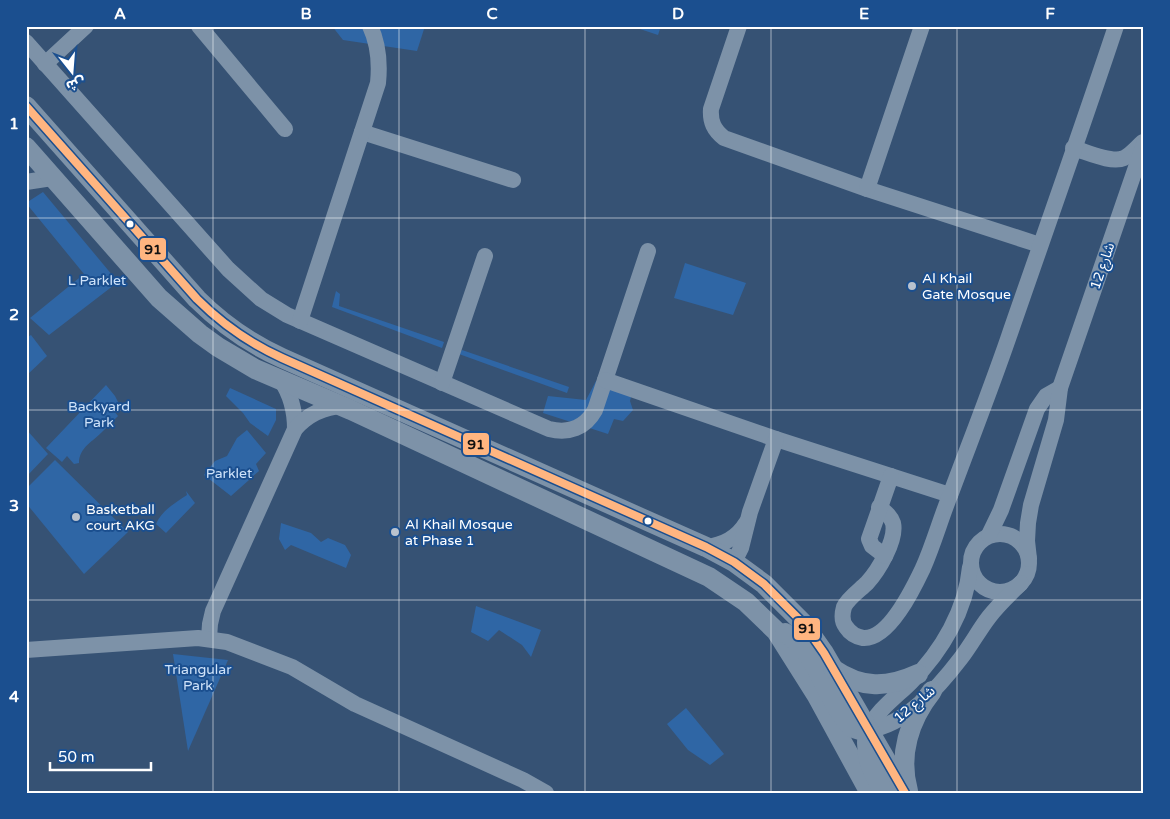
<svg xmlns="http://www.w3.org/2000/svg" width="1170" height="819" viewBox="0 0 1170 819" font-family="'Varela Round','Noto Sans Arabic',sans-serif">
<rect width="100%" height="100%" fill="#365274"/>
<g fill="#2f66a5">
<path d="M 332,26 L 425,26 L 417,51 L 343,40 Z"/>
<path d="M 631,26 L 661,26 L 658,35 Z"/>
<path d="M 43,192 L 118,282 L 49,335 L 30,318 L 84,274 L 26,203 Z"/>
<path d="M 685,263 L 746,283 L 733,315 L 674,298 Z"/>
<path d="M 336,291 L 340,294 L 339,306 L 444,342 L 442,348 L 332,307 Z"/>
<path d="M 31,335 L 47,356 L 26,376 L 26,338 Z"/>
<path d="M 462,350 L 569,387 L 567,393 L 459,354 Z"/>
<path d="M 596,381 L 632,393 L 630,401 L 633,410 L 623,421 L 614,419 L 608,434 L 543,413 L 548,396 L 586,400 Z"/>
<path d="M 106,385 L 115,396 L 119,404 L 113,410 L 118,416 C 113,421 108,426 103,431 C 94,441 79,447 79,463 L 74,464 L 67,456 L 62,462 L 46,448 Z"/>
<path d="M 230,388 L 276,409 L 276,420 L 268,436 L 250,423 L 243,413 L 226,396 Z"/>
<path d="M 26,429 L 48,454 L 26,477 Z"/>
<path d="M 247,430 L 266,453 L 256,464 L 259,471 L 252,477 L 249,473 L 245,477 L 249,480 L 231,496 L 204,475 L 215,461 L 227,456 L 237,438 Z"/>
<path d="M 55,460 L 128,532 L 84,574 L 26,503 L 26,489 Z"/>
<path d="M 186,491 L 195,503 L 166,533 L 156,524 C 162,510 175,503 187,495 Z"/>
<path d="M 281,523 L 311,533 L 321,542 L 328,538 L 345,545 L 351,555 L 346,568 L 291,545 L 285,550 L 279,539 Z"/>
<path d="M 476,606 L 541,630 L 531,657 L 522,645 L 499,630 L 488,641 L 471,632 Z"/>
<path d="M 173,654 L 228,660 L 188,751 Z"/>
<path d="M 686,708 L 724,754 L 710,765 L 688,750 L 667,724 Z"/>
</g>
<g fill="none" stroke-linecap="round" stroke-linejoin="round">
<g stroke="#7d92a8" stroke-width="16">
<path d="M 199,26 L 285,129"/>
<path d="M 739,26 L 711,109 C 710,122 714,130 724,138 L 867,189 L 1040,245"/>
<path d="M 26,42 L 228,269 L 261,299 L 287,315 L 549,429 C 569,434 585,428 595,410 L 648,251"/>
<path d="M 45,64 L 86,26"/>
<path d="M 362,132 L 513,180"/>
<path d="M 1073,148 C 1087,152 1112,164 1124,158 C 1131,155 1137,147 1143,142"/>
<path d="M 26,182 L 52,178"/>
<path d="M 867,189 L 922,26"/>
<path d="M 300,321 L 378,83 C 380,63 379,45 370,26"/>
<path d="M 281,380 C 291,395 295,410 295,429"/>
<path d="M 605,380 L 776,439 L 950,495"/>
<path d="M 442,383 L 485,256"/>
<path d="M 879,507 C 885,512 891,516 893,523 C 897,540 878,571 867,583 C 860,590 848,598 844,607 C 842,614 842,622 846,627 C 850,633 857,637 863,638 C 889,640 914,587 923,568 C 934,543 941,517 951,493 C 970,442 990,391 1008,339 C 1044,235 1081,131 1116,26"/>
<circle cx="1000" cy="563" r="29"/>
<path d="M 989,535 L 1001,510 L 1037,409 L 1046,396 L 1060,388"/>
<path d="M 706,547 C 723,545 737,538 746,523"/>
<path d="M 885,556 L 872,546 L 869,539 L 891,476"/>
<path d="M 1029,559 L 1027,541 L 1028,523 L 1031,505 L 1056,420 L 1060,388 L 1144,144"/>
<path d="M 734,562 L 741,548 L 750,512 L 776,439"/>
<path d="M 209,638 L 210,624 L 213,611 L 295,429 C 308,414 323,407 343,406"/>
<path d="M 26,650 L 198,638 L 227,642 L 292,667 L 355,704 L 523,780 L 546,793"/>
<path d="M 868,730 C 906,725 938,688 961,658 C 971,645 979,630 989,617 C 998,605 1010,594 1021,583"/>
<path d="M 868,730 C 877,710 896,697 911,682 C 942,651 966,610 970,567"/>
</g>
<g stroke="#7d92a8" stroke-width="20">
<path d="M 26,106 L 197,299 C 222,324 249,343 282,358 L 706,547 L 734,562 L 764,584 L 803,623 L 824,653 L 905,793"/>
<path d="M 26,147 L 159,298 L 200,334 L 218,347 L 255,369 L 351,410 L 709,577 L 746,602 L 776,631 L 817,696 L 870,793"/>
<path d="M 785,633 C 813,648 822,684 838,709 C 842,714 845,721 850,725 C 855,730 861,731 868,730 C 864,757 872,770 884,793"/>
<path d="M 833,669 C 862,689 887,688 918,674"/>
<path d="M 908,791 C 898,755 909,720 932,691"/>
</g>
<g stroke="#1b4f8f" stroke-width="11">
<path id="bus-1" d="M 26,106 L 197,299 C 222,324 249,343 282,358 L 706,547 L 734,562 L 764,584 L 803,623 L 824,653 L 905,793"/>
</g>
<use href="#bus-1" stroke="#ffb580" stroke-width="8"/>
</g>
<path fill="none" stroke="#fff" stroke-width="1" stroke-opacity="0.55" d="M 213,26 L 213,793M 399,26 L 399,793M 585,26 L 585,793M 771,26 L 771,793M 957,26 L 957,793M 26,218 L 1144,218M 26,410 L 1144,410M 26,600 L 1144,600"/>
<g fill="#fff" stroke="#1b4f8f" stroke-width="2">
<circle cx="130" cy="224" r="4.5"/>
<circle cx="648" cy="521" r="4.5"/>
</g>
<g fill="#b9c2ce" stroke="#1b4f8f" stroke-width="2">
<circle cx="912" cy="286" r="5"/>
<circle cx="76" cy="517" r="5"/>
<circle cx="395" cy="532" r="5"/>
</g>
<g text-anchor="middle" stroke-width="4" stroke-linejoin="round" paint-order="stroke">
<g font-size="14" fill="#fff" stroke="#1b4f8f">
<text transform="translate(1102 266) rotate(-71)" y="5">شارع 12</text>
<text transform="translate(914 704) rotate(-40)" y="5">شارع 12</text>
</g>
<g font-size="14" fill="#fff" stroke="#1b4f8f" text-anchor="start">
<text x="922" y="283">Al Khail<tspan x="922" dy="16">Gate Mosque</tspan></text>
<text x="86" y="514">Basketball<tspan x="86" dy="16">court AKG</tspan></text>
<text x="405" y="529">Al Khail Mosque<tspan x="405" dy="16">at Phase 1</tspan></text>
</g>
<g font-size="14" fill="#cfe3fa" stroke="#1b4f8f">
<text x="97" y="285">L Parklet</text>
<text x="99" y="411">Backyard<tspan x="99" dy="16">Park</tspan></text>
<text x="229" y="478">Parklet</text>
<text x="198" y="674">Triangular<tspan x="198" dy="16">Park</tspan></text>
</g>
</g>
<g stroke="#1b4f8f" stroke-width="2">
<rect x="139" y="237" width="28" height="24" rx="5" fill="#ffb580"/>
<rect x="462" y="432" width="28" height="24" rx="5" fill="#ffb580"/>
<rect x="793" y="617" width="28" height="24" rx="5" fill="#ffb580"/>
</g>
<g font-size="14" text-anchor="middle" font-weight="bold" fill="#111">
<text x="153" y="254">91</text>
<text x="476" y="449">91</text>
<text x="807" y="633">91</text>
</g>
<rect width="1170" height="819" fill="none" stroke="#1b4f8f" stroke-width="55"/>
<g transform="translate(72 72) rotate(163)" stroke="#1b4f8f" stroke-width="4" paint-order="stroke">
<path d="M0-4L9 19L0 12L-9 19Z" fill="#ffffff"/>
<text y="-8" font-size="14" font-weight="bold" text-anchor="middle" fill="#ffffff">ش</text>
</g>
<path d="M50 762v8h101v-8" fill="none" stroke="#ffffff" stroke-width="2.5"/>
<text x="58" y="762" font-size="15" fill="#ffffff" stroke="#1b4f8f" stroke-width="4" paint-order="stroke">50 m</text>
<rect x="28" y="28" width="1114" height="764" fill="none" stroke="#fff" stroke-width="2"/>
<g font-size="16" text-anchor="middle" font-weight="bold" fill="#fff">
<text x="120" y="19">A</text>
<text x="306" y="19">B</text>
<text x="492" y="19">C</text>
<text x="678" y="19">D</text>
<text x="864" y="19">E</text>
<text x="1050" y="19">F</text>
<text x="14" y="129">1</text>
<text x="14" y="320">2</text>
<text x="14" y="511">3</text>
<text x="14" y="702">4</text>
</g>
</svg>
